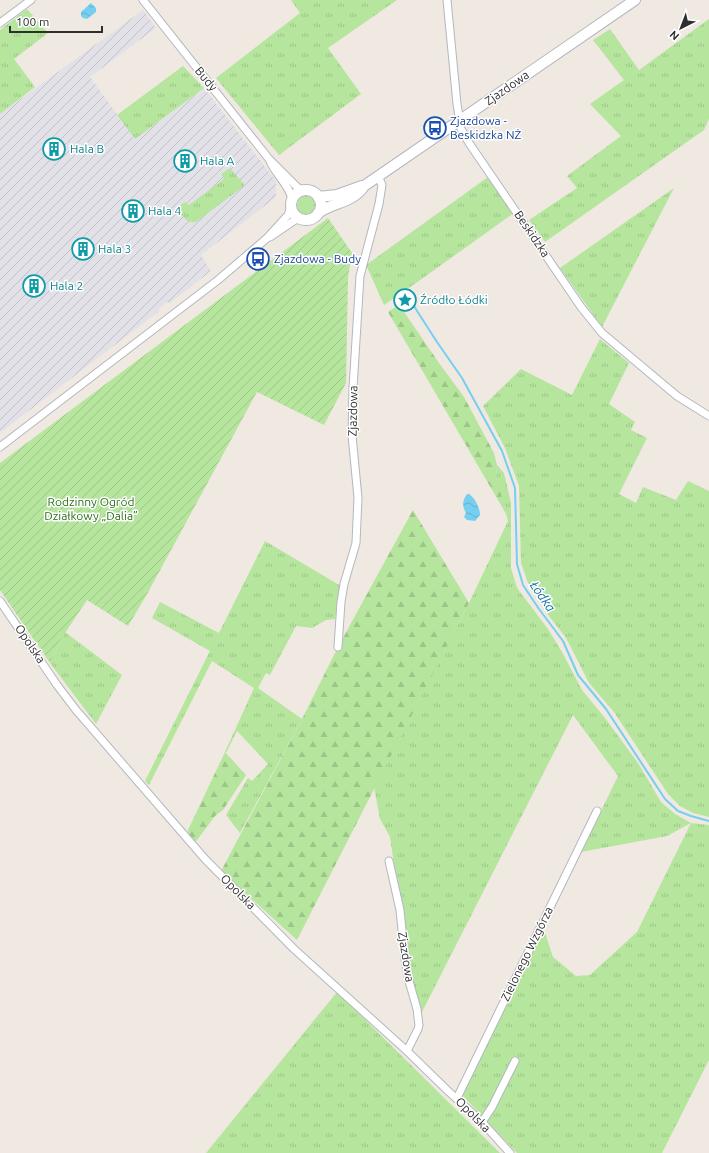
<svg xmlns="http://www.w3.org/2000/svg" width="709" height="1153" viewBox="0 0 709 1153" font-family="Ubuntu,sans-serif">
<defs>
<pattern id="industrial-furrows" width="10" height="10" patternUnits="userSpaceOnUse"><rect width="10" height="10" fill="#e3e1e8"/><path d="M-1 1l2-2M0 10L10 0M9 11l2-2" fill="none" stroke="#c3c1c7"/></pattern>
<pattern id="grass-tufts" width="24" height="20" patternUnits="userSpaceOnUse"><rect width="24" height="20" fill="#b6e59e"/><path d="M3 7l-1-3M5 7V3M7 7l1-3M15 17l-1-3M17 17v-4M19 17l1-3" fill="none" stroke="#9dc588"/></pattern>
<pattern id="forest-firs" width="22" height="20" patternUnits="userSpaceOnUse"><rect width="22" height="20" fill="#b6e59e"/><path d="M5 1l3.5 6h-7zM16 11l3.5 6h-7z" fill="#9dc588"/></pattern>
<pattern id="garden-furrows" width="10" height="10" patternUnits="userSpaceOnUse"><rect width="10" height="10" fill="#b6e59e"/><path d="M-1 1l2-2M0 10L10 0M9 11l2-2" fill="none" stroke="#9dc588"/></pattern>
<pattern id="water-waves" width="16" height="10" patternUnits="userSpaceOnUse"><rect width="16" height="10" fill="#75cff0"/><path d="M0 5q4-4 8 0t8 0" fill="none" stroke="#66b2ce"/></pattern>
</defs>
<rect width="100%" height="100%" fill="#efe9e1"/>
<path fill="url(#industrial-furrows)" d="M 143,10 L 156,28 L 90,77 L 135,139 L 204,88 L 276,181 L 276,197 L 201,255 L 211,271 L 170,303 L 167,302 L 161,307 L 158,312 L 0,433 L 0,114 Z"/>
<g fill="url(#grass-tufts)">
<path d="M 291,0 L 397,0 L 328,48 L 361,94 L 279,155 L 216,78 L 300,13 Z"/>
<path d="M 27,9 L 48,33 L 14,59 L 35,87 L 0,114 L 0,30 Z"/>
<path d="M 709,19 L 709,119 L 704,130 L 545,242 L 529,220 L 577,188 L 567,176 L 621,136 L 590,104 L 624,80 L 593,40 L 610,29 L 639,70 Z"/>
<path d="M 183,66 L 204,88 L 135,139 L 117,115 Z"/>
<path d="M 230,168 L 242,182 L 244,183 L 244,186 L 196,222 C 187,224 183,217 178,209 L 176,210 L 176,208 L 185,202 L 189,205 L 224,179 L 221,174 Z"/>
<path d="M 488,177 L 514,213 L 416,283 L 384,305 L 366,265 Z"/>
<path d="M 674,188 L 602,327 L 560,268 Z"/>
<circle cx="306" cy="205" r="9"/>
<path d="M 600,339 L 629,363 L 609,404 L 635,422 L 631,430 L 647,438 L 619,494 L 636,503 L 643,487 L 676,500 L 688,481 L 709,491 L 709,817 L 693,813 L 680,806 L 668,794 L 614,712 L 589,683 L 566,638 L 546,612 L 528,583 L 521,563 L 519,486 L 505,448 L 483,406 L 521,369 L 572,395 Z"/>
<path d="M 497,465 L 504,473 L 511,503 L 511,568 L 517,588 L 548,629 L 562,652 L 582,690 L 605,718 L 638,763 L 661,802 L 675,814 L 691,823 L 709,825 L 709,1060 L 662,1153 L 517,1153 L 462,1095 L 543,927 L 553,957 L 576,976 L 590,975 L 637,932 L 691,823 L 667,836 L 581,852 L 618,776 L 573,715 L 421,1014 L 409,964 L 403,905 L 394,864 L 390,837 L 380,819 L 374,787 L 469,603 L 508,521 L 496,478 Z"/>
<path d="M 265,541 L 341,586 L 335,619 L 326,620 L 312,628 L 296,626 L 270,675 L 266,673 L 258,688 L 302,719 L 240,833 L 226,815 L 248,778 L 252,781 L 268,764 L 237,731 L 226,753 L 225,752 L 254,688 L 212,661 L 149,785 L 145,781 L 210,651 L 152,618 L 160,602 L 219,633 Z"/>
<path d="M 65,632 L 122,675 L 96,724 L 50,663 L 61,639 Z"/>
<path d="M 337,992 L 500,1153 L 206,1153 Z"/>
</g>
<g fill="url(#forest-firs)">
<path d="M 397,306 L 402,309 L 439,363 L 464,397 L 494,453 L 497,465 L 496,478 L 508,517 L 388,312 Z"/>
<path d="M 413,510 L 469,603 L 297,940 L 221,871 L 302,719 L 338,647 Z"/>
<path d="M 225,752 L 246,775 L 223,810 L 215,816 L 197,840 L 194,843 L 189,837 L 188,830 Z"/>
</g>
<path fill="url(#garden-furrows)" d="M 328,218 L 352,253 L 348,277 L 346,383 L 324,425 L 257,392 L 146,596 L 128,626 L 87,600 L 61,639 L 50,663 L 0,590 L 0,463 Z"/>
<g fill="url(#water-waves)">
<path d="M 91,3 L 96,8 L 96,12 L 87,19 L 83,18 L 81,16 L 81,12 Z"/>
<path d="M 467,494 L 469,494 C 475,498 480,508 480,515 L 475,521 L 467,520 L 464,517 L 466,513 C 462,506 462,501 467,494 Z"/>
</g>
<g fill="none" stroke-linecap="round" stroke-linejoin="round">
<path stroke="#75cff0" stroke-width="2" d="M 410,300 L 437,342 L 462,378 L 502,451 L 515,488 L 517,564 L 523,585 L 539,609 L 563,641 L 578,675 L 606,709 L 665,799 L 678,811 L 691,816 L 709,821"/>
<g stroke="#b4b7c1" stroke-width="9">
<g id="street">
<path d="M 143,0 L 269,159 L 297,187 L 304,191"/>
<path d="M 447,0 L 457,104 L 461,129 L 469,143 L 581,307 L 602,333 L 677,396 L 709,416"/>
<path d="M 0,23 L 31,0"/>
<path d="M 270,161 C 275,174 291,187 292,200"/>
<path d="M 270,237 L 295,220 L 301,219"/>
<path d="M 0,447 L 218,280 L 266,239 L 288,215 L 291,207"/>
<path d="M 0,601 L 57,685 L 76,710 L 205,859 L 294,949 L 407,1051 L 447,1090 L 482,1122 L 510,1153"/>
<path d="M 338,647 L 341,602 L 344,584 L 356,543 L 358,498 L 352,435 L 353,388 L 360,276 L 379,204 L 382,185 L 378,176"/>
<path d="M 389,861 L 400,910 L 405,959 L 409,981 L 417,1009 L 419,1025 L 418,1029 L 407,1051"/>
<path d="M 457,1098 L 597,811"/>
<path d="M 482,1122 L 492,1107 L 515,1061"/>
</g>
</g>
<g stroke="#b4b7c1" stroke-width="12">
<g id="secondary">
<circle cx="306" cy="205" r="15"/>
<path d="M 318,197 L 337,195 L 362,186"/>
<path d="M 318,213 C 333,202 353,203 364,186 L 635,0"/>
</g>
</g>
<use href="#street" stroke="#fff" stroke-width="7"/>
<use href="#secondary" stroke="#fff" stroke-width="10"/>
</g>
<defs>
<g id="bus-ring" transform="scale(1.15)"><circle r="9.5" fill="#fff" stroke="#1a4fb4" stroke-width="1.5"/><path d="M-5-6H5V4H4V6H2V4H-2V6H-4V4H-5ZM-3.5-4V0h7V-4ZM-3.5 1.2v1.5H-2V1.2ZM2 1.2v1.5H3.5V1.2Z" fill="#1a4fb4"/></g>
<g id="building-ring" transform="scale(1.15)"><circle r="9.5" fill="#fff" stroke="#0f9aa8" stroke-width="1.5"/><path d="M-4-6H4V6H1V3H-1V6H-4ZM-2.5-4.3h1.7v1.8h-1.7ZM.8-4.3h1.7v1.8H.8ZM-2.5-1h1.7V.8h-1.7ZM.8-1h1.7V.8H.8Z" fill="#0f9aa8"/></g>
<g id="sight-ring" transform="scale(1.15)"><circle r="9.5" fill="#fff" stroke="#0f9aa8" stroke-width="1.5"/><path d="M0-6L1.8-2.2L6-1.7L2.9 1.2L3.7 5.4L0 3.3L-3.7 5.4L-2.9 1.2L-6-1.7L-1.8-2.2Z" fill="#0f9aa8"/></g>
</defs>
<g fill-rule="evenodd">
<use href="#bus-ring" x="435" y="128"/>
<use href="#building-ring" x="54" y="149"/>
<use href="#building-ring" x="185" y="161"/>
<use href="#building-ring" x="133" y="211"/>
<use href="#building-ring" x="83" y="249"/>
<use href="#bus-ring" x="258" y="259"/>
<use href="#building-ring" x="34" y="286"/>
<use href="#sight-ring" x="405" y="300"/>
</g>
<g text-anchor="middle" stroke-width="3" stroke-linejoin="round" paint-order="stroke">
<g font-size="12" fill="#2e2e2e" stroke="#fff">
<text transform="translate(206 79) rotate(50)" y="4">Budy</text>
<text transform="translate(507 88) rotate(-35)" y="4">Zjazdowa</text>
<text transform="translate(532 234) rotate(56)" y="4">Beskidzka</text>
<text transform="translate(353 411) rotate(-89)" y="4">Zjazdowa</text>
<text transform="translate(30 644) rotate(56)" y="4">Opolska</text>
<text transform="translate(238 892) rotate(45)" y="4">Opolska</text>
<text transform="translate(527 954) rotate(-64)" y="4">Zielonego Wzgórza</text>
<text transform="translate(406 957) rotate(81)" y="4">Zjazdowa</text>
<text transform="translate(473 1115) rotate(45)" y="4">Opolska</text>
</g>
<g font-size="12" fill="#164399" stroke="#fff" text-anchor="start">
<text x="450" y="125">Zjazdowa -<tspan x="450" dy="14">Beskidzka NŻ</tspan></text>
<text x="274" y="263">Zjazdowa - Budy</text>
</g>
<g font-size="12" fill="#0d838f" stroke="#fff" text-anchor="start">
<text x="70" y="153">Hala B</text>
<text x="200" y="165">Hala A</text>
<text x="148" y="215">Hala 4</text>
<text x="98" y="253">Hala 3</text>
<text x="50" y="290">Hala 2</text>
<text x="420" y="304">Źródło Łódki</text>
</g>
<g font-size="12" fill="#2c6e1b" stroke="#fff">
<text x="91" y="506">Rodzinny Ogród<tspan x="91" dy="14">Działkowy „Dalia”</tspan></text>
</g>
<g font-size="13" font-style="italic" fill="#0d6fa3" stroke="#fff">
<text transform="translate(543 596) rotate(55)" y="5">Łódka</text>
</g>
</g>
<g transform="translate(681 28) rotate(222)" stroke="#ffffff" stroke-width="3" paint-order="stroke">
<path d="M0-3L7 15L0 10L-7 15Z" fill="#2e2e2e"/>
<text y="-6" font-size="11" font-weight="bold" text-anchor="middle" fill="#2e2e2e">N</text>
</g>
<path d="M10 26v6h92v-6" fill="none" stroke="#2e2e2e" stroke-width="2"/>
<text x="16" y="26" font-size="12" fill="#2e2e2e" stroke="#ffffff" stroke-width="3" paint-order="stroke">100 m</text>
</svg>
